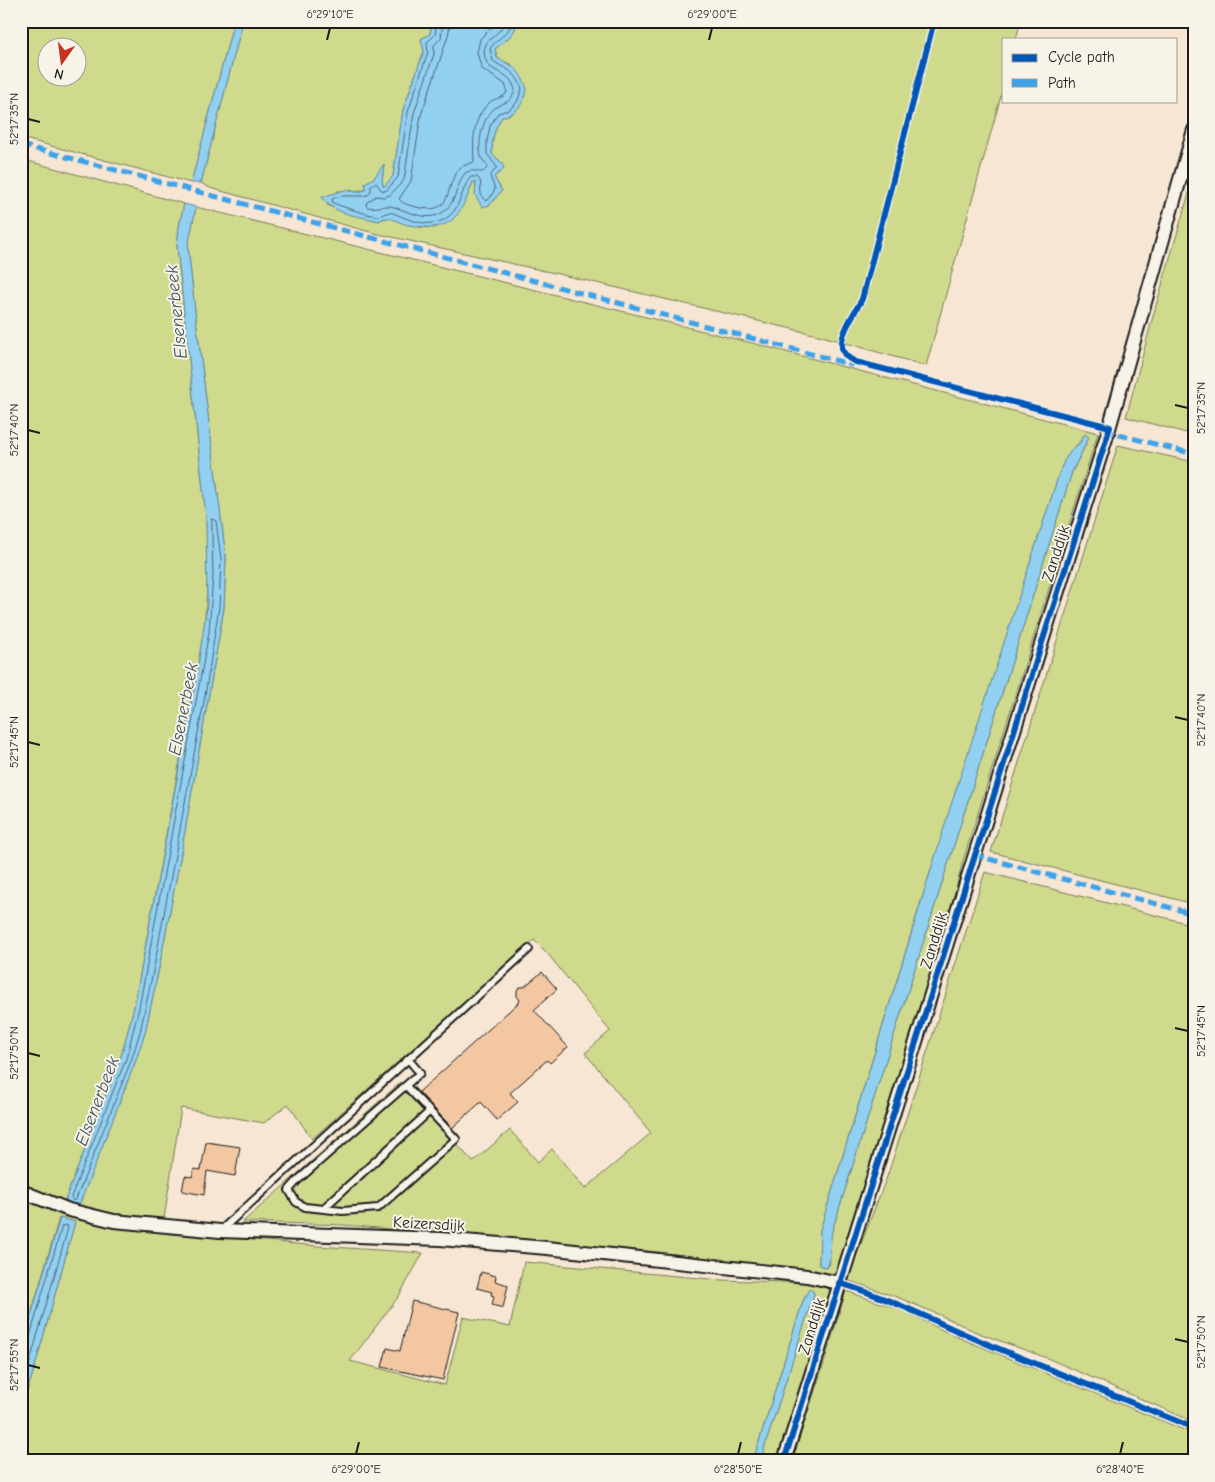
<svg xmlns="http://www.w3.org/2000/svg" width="1215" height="1482" viewBox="0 0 1215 1482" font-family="'Comic Neue',sans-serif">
<rect width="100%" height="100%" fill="#f6e6d3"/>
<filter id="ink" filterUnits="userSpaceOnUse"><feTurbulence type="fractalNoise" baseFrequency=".02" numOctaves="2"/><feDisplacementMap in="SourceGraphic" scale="10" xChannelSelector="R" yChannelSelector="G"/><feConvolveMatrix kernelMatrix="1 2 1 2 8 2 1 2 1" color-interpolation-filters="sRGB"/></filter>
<g filter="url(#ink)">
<g fill="#cfda8d" stroke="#767b54" fill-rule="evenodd">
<path d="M 21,21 L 234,21 L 191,183 L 21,138 ZM 48,48 L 78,48 L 78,78 L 48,78 Z"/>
<path d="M 243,21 L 432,21 L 430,34 L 421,39 L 424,51 L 403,110 L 393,176 L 384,187 L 382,182 L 384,165 L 374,178 L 365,183 L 367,190 L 338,191 L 327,205 L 340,211 L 379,221 L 383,219 L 390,217 L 397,221 L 418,227 L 435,228 L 466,200 L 473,182 L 476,182 L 476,188 L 488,206 C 494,202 496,195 502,191 L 494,177 L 502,163 L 492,154 C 492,139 494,129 502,117 L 511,114 L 512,65 L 497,58 L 495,49 C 504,41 516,35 517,21 L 1021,21 L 1016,39 L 1004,39 L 1004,85 L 926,366 L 822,336 L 554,273 L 374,233 L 210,188 L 201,183 Z"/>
<path d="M 21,159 L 184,204 L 179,227 L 177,246 L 206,517 L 208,575 L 204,631 L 134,1007 L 121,1057 L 64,1203 L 21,1185 Z"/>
<path d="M 1194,176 L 1194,435 L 1126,417 L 1155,309 Z"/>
<path d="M 196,207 L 748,342 L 1098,433 L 962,864 L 947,925 L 846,1249 L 834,1275 L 659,1252 L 343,1225 L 243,1222 L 401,1082 L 473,1162 L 510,1130 L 538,1162 L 552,1149 L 585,1189 L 651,1133 L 585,1053 L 610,1031 L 547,953 L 534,940 L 312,1139 L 288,1104 L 264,1123 L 181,1108 L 164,1219 L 116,1216 L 78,1208 L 136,1060 L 145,1033 L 159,968 L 180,859 L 224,608 L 226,558 L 195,311 L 188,246 ZM 1083,436 L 1087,442 L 1072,472 L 832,1231 L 829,1244 L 830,1263 L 827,1268 L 819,1265 L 820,1230 L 927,882 L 1060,471 C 1063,463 1067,455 1073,449 C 1077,444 1080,443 1083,436 Z"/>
<path d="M 1118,445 L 1194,462 L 1194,904 L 991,852 Z"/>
<path d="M 985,872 L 1194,925 L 1194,1422 L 1047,1358 L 976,1332 L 949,1319 L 897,1297 L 847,1280 L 888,1174 Z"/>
<path d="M 21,1196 C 52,1208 81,1221 113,1226 L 317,1246 L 423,1253 L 399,1296 L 350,1361 L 445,1385 L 463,1317 L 510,1327 L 524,1262 L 721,1280 L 813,1283 L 831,1290 L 779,1461 L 760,1461 L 814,1294 L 813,1291 L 808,1291 L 803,1301 L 753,1461 L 21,1461 L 21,1409 L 34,1370 L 75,1222 L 59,1218 L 21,1349 Z"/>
<path d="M 846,1291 L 904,1311 L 950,1334 L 1194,1434 L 1194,1461 L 792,1461 L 824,1363 Z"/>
</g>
<g fill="#92d0f2" stroke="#63889c">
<path d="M 234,21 L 243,21 L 201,183 L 191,183 Z"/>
<path d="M 432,21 L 517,21 C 516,35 504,41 495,49 L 497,58 C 516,67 519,69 527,89 C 522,105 519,112 502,117 C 494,129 492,139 492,154 L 502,163 L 504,169 L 494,177 L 502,191 C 494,196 494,206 482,207 L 475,195 L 476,182 L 473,182 C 463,207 456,230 424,227 C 415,226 405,225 397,221 C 390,218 386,216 379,221 C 360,216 333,215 322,197 L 345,190 L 356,192 L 366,190 L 365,183 L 374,178 L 384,164 L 382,182 L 384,187 L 393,176 L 403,110 L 424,51 L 421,39 L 430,34 Z"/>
<path d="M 184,204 L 196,207 L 188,246 L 195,311 L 226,558 L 224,608 L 180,859 L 159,968 L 145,1033 L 136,1060 L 78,1208 L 64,1203 L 121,1057 L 134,1007 L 197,672 L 207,606 L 206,517 L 177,246 L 179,227 Z"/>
<path d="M 1085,434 L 1089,437 L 1072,472 L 832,1231 C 830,1241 831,1261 827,1268 L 819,1265 L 820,1230 L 950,808 L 1060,471 L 1064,461 L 1073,448 L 1079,444 Z"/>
<path d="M 60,1218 L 75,1222 L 34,1370 L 21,1409 L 21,1349 Z"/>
<path d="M 809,1289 L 813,1291 L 814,1294 L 760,1461 L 753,1461 L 803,1301 Z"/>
</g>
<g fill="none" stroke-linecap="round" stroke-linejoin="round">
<g stroke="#4b6472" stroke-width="1">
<path d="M 437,21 L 435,35 L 427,42 L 428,52 L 408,112 L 398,177 L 386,191 L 381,190 L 377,184 L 375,183 L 371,185 L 371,191 L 368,195 C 356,198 344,193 332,199 L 333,203 C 340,206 371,216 378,216 C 383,215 387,211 393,213 C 408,219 429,229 445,219 C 462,209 461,187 471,177 L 477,177 L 480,180 C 482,188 478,196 486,201 L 490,198 L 495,189 L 490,176 L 497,167 L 487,154 L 487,141 L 490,126 L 498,113 L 509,110 L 517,102 L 522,89 C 515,70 508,71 493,61 L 490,49 C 496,38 510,35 512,21"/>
<path d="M 443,21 L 441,38 L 434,45 L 434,54 L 414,113 L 404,180 L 390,195 L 384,197 L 376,196 L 366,203 L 367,207 C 377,209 386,204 394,207 C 413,213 435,226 450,205 C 457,195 458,182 465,173 C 477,166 481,179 488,166 C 485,163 482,160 481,156 C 477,142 483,117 495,108 C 506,100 510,105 515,90 C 510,72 499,75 488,65 C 475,40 498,39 506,21"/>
<path d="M 450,21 C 450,35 444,45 441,57 L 421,115 L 411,181 L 399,199 C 403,204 409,205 416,207 C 456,217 443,185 460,168 C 464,165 469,164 474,162 C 473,141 472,119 489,103 C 494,98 501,99 506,94 L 507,90 L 505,84 L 482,69 L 477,53 L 480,39 L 498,21"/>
<path d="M 212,519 L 216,521 L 221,559 L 219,607 L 205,696 L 154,967 L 140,1032 L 132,1058 L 76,1199 L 73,1201 L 71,1197 L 126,1059 L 139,1008 L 209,632 L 213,575 Z"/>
<path d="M 21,1347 L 26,1346 L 28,1343 L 62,1226 L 67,1225 L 68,1228 L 21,1393"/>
</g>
</g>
<g fill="#f4c7a3" stroke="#1c1c1c">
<path d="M 542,972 L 557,989 L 534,1010 L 568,1047 L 550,1063 L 547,1060 L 510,1093 L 518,1102 L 497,1120 L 481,1102 L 452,1128 L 419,1092 L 518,1003 L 520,1000 L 517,996 L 517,990 L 520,987 L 524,987 Z"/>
<path d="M 206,1142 L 240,1147 L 235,1176 L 207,1171 L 204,1195 L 182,1191 L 185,1176 L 192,1177 L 194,1169 L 201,1170 Z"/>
<path d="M 481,1272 L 496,1276 L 495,1281 L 508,1285 L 503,1308 L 492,1305 L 494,1296 L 491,1295 L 492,1292 L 477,1288 Z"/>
<path d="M 412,1301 L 459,1312 L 443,1380 L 382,1367 L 387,1348 L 400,1351 Z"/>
</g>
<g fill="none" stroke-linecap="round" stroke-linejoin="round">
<g stroke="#1c1c1c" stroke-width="10">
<g id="service">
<path d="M 406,1086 L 456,1139 L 378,1208 L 343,1211 L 305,1207 L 296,1202 L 289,1190 L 298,1180 L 420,1073 L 408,1059"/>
<path d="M 325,1209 L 326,1206 L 430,1111"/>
<path d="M 220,1231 L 529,949"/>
</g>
</g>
<g stroke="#1c1c1c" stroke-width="16">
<g id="minor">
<path d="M 21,1191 L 69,1210 L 114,1221 L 220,1231 L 440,1239 L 547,1248 L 807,1276 L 839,1283"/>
<path d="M 784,1461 L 1108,432 L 1194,130"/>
</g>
</g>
<use href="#service" stroke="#f7f3e8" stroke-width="6"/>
<use href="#minor" stroke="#f7f3e8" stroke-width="12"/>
<g stroke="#3da2ea" stroke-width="5" stroke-dasharray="10 5" stroke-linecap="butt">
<path d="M 21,145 L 853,365"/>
<path d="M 1104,431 L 1194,454"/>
<path d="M 974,855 L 1194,914"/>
</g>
<g stroke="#f7f3e8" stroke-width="9">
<g id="cycleway">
<path d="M 839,1283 C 896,1300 943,1326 997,1348 C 1062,1375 1128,1401 1194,1428"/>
<path d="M 784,1461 L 1110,427 L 856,362 C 825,351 853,317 862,299 L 934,21"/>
</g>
</g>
<use href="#cycleway" stroke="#0057b8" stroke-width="6"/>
</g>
</g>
<path fill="none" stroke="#1c1c1c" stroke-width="2" d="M 327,40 L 330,28M 709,40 L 712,28M 28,119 L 40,122M 1175,405 L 1188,408M 28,430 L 40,433M 1175,717 L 1188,720M 28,742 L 40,745M 1175,1028 L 1188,1031M 28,1053 L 40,1056M 1175,1339 L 1188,1342M 28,1365 L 40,1368M 356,1454 L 359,1442M 738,1454 L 741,1442M 1120,1454 L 1123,1442"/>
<g text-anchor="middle" stroke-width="4" stroke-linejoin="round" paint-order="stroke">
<g font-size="16" fill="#1c1c1c" stroke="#f7f3e8">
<text transform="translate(1055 553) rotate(-72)" y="6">Zanddijk</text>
<text transform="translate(933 940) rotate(-73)" y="6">Zanddijk</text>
<text transform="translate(429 1223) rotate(3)" y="6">Keizersdijk</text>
<text transform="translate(811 1326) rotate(-73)" y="6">Zanddijk</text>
</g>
<g font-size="18" font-style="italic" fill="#3f525c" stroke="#f7f3e8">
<text transform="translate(176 312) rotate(-96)" y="6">Elsenerbeek</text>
<text transform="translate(183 709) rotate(-79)" y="6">Elsenerbeek</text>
<text transform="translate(97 1101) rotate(-69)" y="6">Elsenerbeek</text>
</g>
</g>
<rect width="1215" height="1482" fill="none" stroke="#f7f3e8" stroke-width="55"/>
<rect x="1002" y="38" width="175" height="65" fill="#f7f3e8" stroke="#9f9d96"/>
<rect x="1012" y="54" width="25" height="8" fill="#0057b8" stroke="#9f9d96"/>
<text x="1048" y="62" font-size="15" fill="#1c1c1c">Cycle path</text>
<rect x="1012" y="79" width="25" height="8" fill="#3da2ea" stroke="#9f9d96"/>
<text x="1048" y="88" font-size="15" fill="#1c1c1c">Path</text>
<g transform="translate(62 62) rotate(194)"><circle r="24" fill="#f7f3e8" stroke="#9f9d96"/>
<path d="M0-4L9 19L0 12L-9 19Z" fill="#c8321e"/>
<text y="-8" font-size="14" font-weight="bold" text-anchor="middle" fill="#1c1c1c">N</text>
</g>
<rect x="28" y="28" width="1160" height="1426" fill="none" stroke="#1c1c1c" stroke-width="2"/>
<g font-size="12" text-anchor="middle" fill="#1c1c1c">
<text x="330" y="18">6°29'10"E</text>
<text x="712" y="18">6°29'00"E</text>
<text transform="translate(14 119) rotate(-90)" y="4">52°17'35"N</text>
<text transform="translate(1201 408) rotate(-90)" y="4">52°17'35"N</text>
<text transform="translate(14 430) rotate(-90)" y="4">52°17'40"N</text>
<text transform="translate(1201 720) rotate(-90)" y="4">52°17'40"N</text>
<text transform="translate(14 742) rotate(-90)" y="4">52°17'45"N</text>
<text transform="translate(1201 1031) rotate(-90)" y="4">52°17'45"N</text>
<text transform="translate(14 1053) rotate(-90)" y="4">52°17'50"N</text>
<text transform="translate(1201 1342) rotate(-90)" y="4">52°17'50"N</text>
<text transform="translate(14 1365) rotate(-90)" y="4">52°17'55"N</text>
<text x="356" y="1473">6°29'00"E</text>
<text x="738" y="1473">6°28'50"E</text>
<text x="1120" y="1473">6°28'40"E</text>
</g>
</svg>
